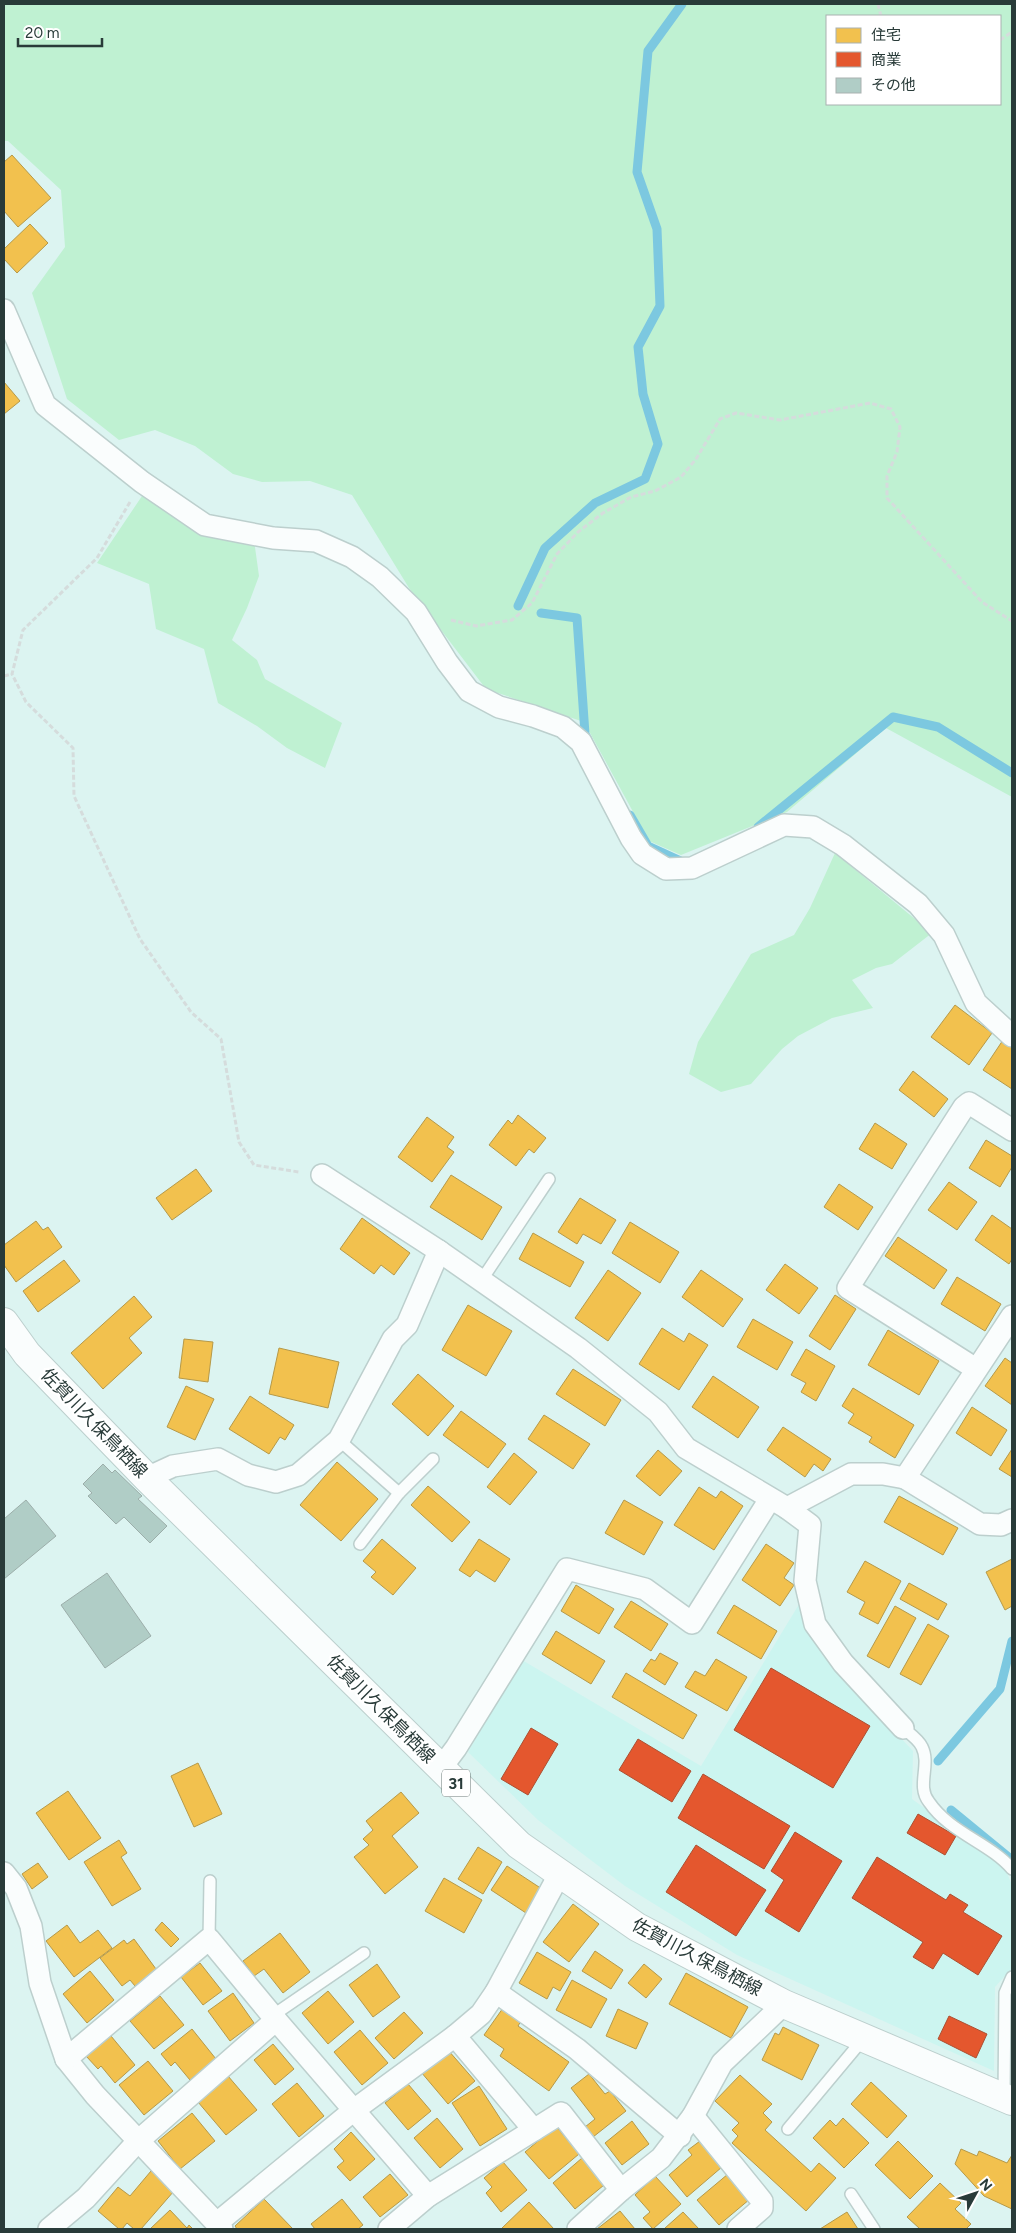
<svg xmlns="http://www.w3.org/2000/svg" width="1016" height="2233" viewBox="0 0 1016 2233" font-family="Figtree,'Noto Sans JP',sans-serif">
<rect width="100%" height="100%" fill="#dcf4f1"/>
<path fill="#ccf5f0" d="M 801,1601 L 822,1655 L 913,1751 L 912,1799 L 1003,1864 L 1012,1885 L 1012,1968 L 995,1987 L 994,2071 L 737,1955 L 625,1886 L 538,1820 L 468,1752 L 522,1660 L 701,1766 Z"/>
<g fill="#bff1d2" fill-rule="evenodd">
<path d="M 4,4 L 1012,4 L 1012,797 L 886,728 L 787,812 L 681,855 L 649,841 L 584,722 L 486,689 L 409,588 L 352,495 L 310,481 L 262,482 L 233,474 L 195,446 L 155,430 L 119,440 L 67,399 L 32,293 L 65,247 L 61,190 L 8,141 L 4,141 ZM 827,16 L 1000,16 L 1000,104 L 827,104 Z"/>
<path d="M 142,496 L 205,537 L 254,540 L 259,576 L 247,608 L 232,640 L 257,660 L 265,679 L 342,723 L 325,768 L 287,748 L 257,726 L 218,703 L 204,649 L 156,629 L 149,584 L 97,563 Z"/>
<path d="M 835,853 L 932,933 L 892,964 L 876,968 L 852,980 L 873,1008 L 832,1018 L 798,1036 L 782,1049 L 751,1084 L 721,1092 L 689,1074 L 698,1042 L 751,954 L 794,935 L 810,908 Z"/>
</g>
<g fill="#f2c14e" stroke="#b69948">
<path d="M 12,155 L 51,198 L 18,227 L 4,211 L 4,162 Z"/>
<path d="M 30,224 L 48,243 L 17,273 L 4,259 L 4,249 Z"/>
<path d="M 4,382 L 20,401 L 4,414 Z"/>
<path d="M 955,1005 L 992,1033 L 969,1065 L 931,1037 Z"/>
<path d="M 1003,1040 L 1012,1046 L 1012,1089 L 983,1070 Z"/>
<path d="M 913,1071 L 948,1099 L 934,1117 L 899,1090 Z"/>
<path d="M 518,1115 L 546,1138 L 534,1153 L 529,1149 L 516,1166 L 489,1145 L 508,1120 L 512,1124 Z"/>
<path d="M 427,1117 L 454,1137 L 447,1147 L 454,1152 L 432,1182 L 398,1157 Z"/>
<path d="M 875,1123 L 907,1144 L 892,1169 L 859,1149 Z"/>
<path d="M 986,1140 L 1012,1156 L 1012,1167 L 1000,1187 L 969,1168 Z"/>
<path d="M 196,1169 L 212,1191 L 172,1220 L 156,1198 Z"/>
<path d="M 451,1175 L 502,1207 L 482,1240 L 430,1207 Z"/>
<path d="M 949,1182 L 977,1202 L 957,1230 L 928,1210 Z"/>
<path d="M 839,1184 L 873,1207 L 858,1230 L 824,1207 Z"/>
<path d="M 580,1198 L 616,1220 L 601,1244 L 583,1234 L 577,1244 L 558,1232 Z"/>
<path d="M 992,1215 L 1012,1229 L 1012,1259 L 1009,1264 L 975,1240 Z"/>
<path d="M 362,1218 L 410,1253 L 394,1275 L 381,1265 L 374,1274 L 340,1249 Z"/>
<path d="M 36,1221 L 43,1230 L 48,1227 L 62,1247 L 16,1282 L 4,1265 L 4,1245 Z"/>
<path d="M 630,1222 L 679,1252 L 660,1283 L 612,1253 Z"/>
<path d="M 533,1233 L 584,1262 L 570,1287 L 519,1259 Z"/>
<path d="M 898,1237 L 947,1270 L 934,1289 L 885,1256 Z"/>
<path d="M 64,1260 L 80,1281 L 38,1312 L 23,1291 Z"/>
<path d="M 785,1264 L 818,1288 L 799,1314 L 766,1290 Z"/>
<path d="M 608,1270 L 641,1293 L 608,1341 L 575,1318 Z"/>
<path d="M 701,1270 L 743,1299 L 723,1327 L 682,1297 Z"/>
<path d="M 957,1277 L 1001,1304 L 985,1331 L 941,1304 Z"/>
<path d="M 835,1295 L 856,1309 L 830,1350 L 809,1336 Z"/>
<path d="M 134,1296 L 152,1317 L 129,1338 L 142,1353 L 103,1389 L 71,1353 Z"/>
<path d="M 468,1305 L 512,1331 L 486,1376 L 442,1350 Z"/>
<path d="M 753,1319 L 793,1342 L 777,1370 L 737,1347 Z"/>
<path d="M 662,1328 L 684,1342 L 689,1333 L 708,1345 L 679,1390 L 639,1364 Z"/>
<path d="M 888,1330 L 939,1361 L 919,1395 L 868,1365 Z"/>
<path d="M 184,1339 L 213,1342 L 208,1382 L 179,1378 Z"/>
<path d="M 279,1348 L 339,1362 L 328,1408 L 269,1394 Z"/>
<path d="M 806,1349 L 835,1366 L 816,1401 L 801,1392 L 806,1383 L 791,1375 Z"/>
<path d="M 1005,1358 L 1012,1363 L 1012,1405 L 985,1386 Z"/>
<path d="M 573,1369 L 621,1400 L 605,1426 L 556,1394 Z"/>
<path d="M 418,1374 L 454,1406 L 428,1436 L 392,1404 Z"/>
<path d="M 713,1376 L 759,1407 L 738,1438 L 692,1407 Z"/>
<path d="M 186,1386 L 214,1399 L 195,1440 L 167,1427 Z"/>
<path d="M 853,1388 L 914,1425 L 895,1458 L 869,1442 L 872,1437 L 848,1423 L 854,1414 L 842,1406 Z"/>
<path d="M 250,1396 L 294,1425 L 285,1440 L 280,1437 L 269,1454 L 229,1429 Z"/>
<path d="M 972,1407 L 1007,1430 L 991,1456 L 956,1433 Z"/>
<path d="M 461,1411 L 506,1444 L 488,1468 L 443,1435 Z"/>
<path d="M 544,1415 L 590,1444 L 573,1469 L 528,1439 Z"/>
<path d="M 783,1427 L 831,1459 L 823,1471 L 814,1464 L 805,1477 L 767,1450 Z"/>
<path d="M 1012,1449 L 1012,1477 L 999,1469 Z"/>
<path d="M 658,1450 L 682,1471 L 660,1496 L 636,1476 Z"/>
<path d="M 514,1453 L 537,1472 L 510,1505 L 487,1487 Z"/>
<path d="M 337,1462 L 378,1499 L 341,1541 L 300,1505 Z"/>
<path d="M 428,1486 L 470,1522 L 452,1542 L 411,1505 Z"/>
<path d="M 699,1487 L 716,1498 L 721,1491 L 743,1506 L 714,1550 L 674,1525 Z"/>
<path d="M 899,1496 L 958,1528 L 943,1555 L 884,1522 Z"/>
<path d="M 624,1500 L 663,1522 L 644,1555 L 605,1533 Z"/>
<path d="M 382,1539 L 416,1568 L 393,1595 L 371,1577 L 376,1572 L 363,1561 Z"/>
<path d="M 479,1539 L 510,1559 L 495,1582 L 476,1570 L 470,1577 L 459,1570 Z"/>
<path d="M 766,1544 L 794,1563 L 784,1578 L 794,1585 L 780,1606 L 742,1580 Z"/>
<path d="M 1012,1559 L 1012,1606 L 1005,1610 L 986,1572 Z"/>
<path d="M 865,1561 L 901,1581 L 878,1624 L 859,1614 L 865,1602 L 847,1592 Z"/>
<path d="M 909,1583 L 947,1604 L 938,1620 L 900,1599 Z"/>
<path d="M 576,1585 L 614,1609 L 599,1634 L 561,1611 Z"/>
<path d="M 631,1601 L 668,1624 L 651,1651 L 614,1627 Z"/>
<path d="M 734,1605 L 777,1631 L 761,1659 L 717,1633 Z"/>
<path d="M 895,1606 L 916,1618 L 889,1668 L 867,1656 Z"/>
<path d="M 928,1624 L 949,1636 L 921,1685 L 900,1674 Z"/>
<path d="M 556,1631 L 605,1661 L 591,1684 L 542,1654 Z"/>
<path d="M 660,1653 L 678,1663 L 665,1685 L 643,1671 L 651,1659 L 655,1661 Z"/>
<path d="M 716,1659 L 747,1677 L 727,1711 L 685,1687 L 695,1671 L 705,1676 Z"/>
<path d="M 626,1673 L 697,1715 L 683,1739 L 612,1697 Z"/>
<path d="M 198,1763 L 222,1814 L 194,1827 L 171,1776 Z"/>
<path d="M 68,1791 L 101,1838 L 69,1860 L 36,1813 Z"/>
<path d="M 401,1792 L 419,1813 L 392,1836 L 418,1867 L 385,1894 L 354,1857 L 369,1845 L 363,1839 L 373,1830 L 366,1821 Z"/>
<path d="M 119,1840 L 127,1853 L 121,1857 L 141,1889 L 112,1906 L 84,1862 Z"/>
<path d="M 478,1847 L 502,1862 L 483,1894 L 458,1879 Z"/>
<path d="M 38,1863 L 48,1877 L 32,1889 L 22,1874 Z"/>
<path d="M 507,1866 L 542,1889 L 526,1913 L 491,1890 Z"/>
<path d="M 444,1878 L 482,1900 L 464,1933 L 425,1911 Z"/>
<path d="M 573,1904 L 599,1924 L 569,1962 L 543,1942 Z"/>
<path d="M 162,1922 L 179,1939 L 171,1947 L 155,1930 Z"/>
<path d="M 67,1925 L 80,1943 L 98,1930 L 112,1948 L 74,1977 L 46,1941 Z"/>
<path d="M 280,1933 L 310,1972 L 283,1993 L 264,1969 L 254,1976 L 243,1961 Z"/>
<path d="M 134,1939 L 156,1969 L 135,1986 L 130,1980 L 122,1986 L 100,1958 L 124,1940 L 127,1944 Z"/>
<path d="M 595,1951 L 623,1970 L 611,1989 L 582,1971 Z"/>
<path d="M 537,1952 L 571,1972 L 560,1991 L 553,1987 L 547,1999 L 519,1983 Z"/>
<path d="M 200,1963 L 222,1991 L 203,2005 L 181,1977 Z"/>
<path d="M 377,1964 L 400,1997 L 373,2017 L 349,1985 Z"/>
<path d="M 644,1964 L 662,1979 L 646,1998 L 628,1983 Z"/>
<path d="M 90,1971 L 114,2000 L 87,2023 L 63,1994 Z"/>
<path d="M 686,1973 L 748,2007 L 731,2038 L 669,2004 Z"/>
<path d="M 572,1980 L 607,1999 L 591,2028 L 556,2010 Z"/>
<path d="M 328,1991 L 354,2022 L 328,2044 L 302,2013 Z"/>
<path d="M 233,1993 L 254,2023 L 230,2041 L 208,2011 Z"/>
<path d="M 160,1996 L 184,2025 L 154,2049 L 130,2021 Z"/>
<path d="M 503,2008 L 521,2021 L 518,2026 L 569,2062 L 549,2091 L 500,2056 L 504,2049 L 484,2035 Z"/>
<path d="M 618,2009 L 648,2023 L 636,2049 L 606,2036 Z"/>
<path d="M 404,2012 L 423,2033 L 394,2059 L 375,2038 Z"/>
<path d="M 783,2027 L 819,2045 L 802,2080 L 762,2060 L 775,2033 L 779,2035 Z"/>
<path d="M 192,2029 L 216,2059 L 190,2080 L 175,2062 L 171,2066 L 161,2054 Z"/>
<path d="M 360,2030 L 388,2063 L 362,2085 L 334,2052 Z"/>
<path d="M 111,2036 L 135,2065 L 115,2083 L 101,2066 L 98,2069 L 86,2056 Z"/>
<path d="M 273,2044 L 294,2069 L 275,2085 L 254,2060 Z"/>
<path d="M 448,2050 L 475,2081 L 448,2104 L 421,2072 Z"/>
<path d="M 148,2061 L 173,2091 L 144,2115 L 119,2085 Z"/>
<path d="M 589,2074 L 605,2094 L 610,2091 L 626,2111 L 593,2137 L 585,2127 L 595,2119 L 571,2088 Z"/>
<path d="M 740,2075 L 772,2104 L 763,2113 L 772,2122 L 765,2130 L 811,2172 L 819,2163 L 836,2178 L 806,2211 L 732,2143 L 738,2136 L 732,2130 L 739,2123 L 715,2101 Z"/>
<path d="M 228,2076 L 257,2110 L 226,2135 L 198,2102 Z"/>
<path d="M 871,2082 L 907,2116 L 887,2138 L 851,2104 Z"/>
<path d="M 297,2083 L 324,2116 L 299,2137 L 272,2104 Z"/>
<path d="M 408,2084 L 431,2111 L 408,2130 L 385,2103 Z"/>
<path d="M 479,2086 L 507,2129 L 480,2146 L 452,2103 Z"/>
<path d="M 192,2113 L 215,2141 L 180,2169 L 158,2141 Z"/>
<path d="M 437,2118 L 463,2149 L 440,2168 L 414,2138 Z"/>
<path d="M 843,2118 L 869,2143 L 844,2168 L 813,2138 L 830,2120 L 836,2126 Z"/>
<path d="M 632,2121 L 649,2144 L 622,2165 L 605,2143 Z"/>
<path d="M 556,2126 L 579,2154 L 549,2179 L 525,2152 Z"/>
<path d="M 351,2132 L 375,2159 L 350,2181 L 337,2167 L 344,2161 L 334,2149 Z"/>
<path d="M 700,2141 L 722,2167 L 687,2197 L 669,2175 L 692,2155 L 688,2150 Z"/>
<path d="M 898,2141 L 933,2176 L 910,2199 L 875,2165 Z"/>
<path d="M 961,2149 L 977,2156 L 979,2151 L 1007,2163 L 1012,2155 L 1012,2209 L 984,2196 L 955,2164 Z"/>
<path d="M 582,2158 L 604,2185 L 575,2209 L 553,2183 Z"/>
<path d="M 503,2162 L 527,2190 L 501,2212 L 486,2193 L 492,2187 L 484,2178 Z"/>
<path d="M 151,2171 L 174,2191 L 141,2229 L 134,2229 L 127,2223 L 122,2229 L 119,2229 L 98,2211 L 118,2187 L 130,2196 Z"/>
<path d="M 390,2174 L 408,2195 L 380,2217 L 363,2197 Z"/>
<path d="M 728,2174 L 750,2199 L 719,2225 L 697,2200 Z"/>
<path d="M 655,2176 L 681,2204 L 653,2229 L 643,2218 L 650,2212 L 635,2195 Z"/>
<path d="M 940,2183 L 961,2203 L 955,2209 L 971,2224 L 966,2229 L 920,2229 L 907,2217 Z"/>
<path d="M 264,2199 L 293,2229 L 237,2229 L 235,2226 Z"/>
<path d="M 342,2199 L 363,2225 L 358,2229 L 315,2229 L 311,2224 Z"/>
<path d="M 529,2202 L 554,2229 L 501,2229 Z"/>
<path d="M 170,2210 L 187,2228 L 189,2225 L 193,2229 L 150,2229 Z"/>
<path d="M 620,2211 L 635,2229 L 597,2229 Z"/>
<path d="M 683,2212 L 699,2229 L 666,2229 L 665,2228 Z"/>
<path d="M 847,2212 L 858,2229 L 820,2229 Z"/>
</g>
<g fill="#e4572e" stroke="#ac4f31">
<path d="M 771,1668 L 870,1726 L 833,1788 L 734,1730 Z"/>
<path d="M 531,1728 L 558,1744 L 528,1795 L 501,1779 Z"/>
<path d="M 638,1739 L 691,1771 L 672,1802 L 619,1770 Z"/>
<path d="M 703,1774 L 790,1826 L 764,1869 L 678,1818 Z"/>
<path d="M 918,1814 L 956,1836 L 945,1855 L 907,1833 Z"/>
<path d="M 795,1832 L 842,1861 L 799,1932 L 765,1911 L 784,1880 L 771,1871 Z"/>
<path d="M 696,1845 L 766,1890 L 736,1936 L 666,1892 Z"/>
<path d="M 877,1857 L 946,1900 L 950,1894 L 968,1905 L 963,1912 L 1002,1936 L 978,1975 L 943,1953 L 933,1969 L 913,1957 L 923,1942 L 852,1898 Z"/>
<path d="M 949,2016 L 987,2034 L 976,2058 L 938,2039 Z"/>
</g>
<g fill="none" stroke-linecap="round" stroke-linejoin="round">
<g stroke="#7cc8e0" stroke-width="9">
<path d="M 518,606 L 545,548 L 595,503 L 645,479 L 658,444 L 643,394 L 638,347 L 660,306 L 657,229 L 637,172 L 648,51 L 682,4"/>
<path d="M 541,613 L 577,618 L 585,734 L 588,740"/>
<path d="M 630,815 L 648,846 L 683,862"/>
<path d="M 758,827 L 893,717 L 938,727 L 1012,773"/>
<path d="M 938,1761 L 1000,1689 L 1012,1641"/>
<path d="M 951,1810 L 1012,1860"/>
</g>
</g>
<g fill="#b0cdc6" stroke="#9caeaa">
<path d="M 103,1464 L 112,1473 L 115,1470 L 142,1496 L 138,1499 L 167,1526 L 150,1543 L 124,1517 L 116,1524 L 88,1496 L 92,1493 L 83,1484 Z"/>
<path d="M 26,1500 L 56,1536 L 4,1579 L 4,1519 Z"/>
<path d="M 107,1573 L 151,1636 L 105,1668 L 61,1605 Z"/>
</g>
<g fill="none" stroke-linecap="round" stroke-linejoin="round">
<g stroke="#bccfcd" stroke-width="14">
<g id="lane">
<path d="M 481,1281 L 549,1179"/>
<path d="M 339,1440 L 399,1493"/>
<path d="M 360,1544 L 399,1493 L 433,1459"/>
<path d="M 903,1728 C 909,1733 919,1740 922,1747 C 931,1765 916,1786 929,1802 C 950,1833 990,1843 1012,1869"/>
<path d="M 209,1939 L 210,1881"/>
<path d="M 272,2016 L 364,1953"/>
<path d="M 1004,2097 L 1005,1993 L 1012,1977"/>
<path d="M 788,2129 L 864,2038"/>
<path d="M 851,2194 L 874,2229"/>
</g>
</g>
<g stroke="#bccfcd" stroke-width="24">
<g id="street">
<path d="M 4,310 L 45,405 L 142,482 L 205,525 L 273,538 L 316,541 L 352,557 L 380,577 L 416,612 L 447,662 L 469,691 L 499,707 L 533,716 L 563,727 L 581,742 L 631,838 L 642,854 L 666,869 L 692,868 L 784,825 L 813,827 L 843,845 L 918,904 L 944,935 L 976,1003 L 1012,1036"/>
<path d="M 322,1175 L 439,1251 L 578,1348 L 658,1412 L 686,1448 L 787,1508 L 810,1525 L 805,1581 L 815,1624 L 843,1663 L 903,1728"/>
<path d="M 1012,1316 L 905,1478 L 980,1524 L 1001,1525 L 1012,1520"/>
<path d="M 976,1369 L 848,1288 L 964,1107 L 969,1103 L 1012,1130"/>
<path d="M 147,1478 L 173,1466 L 218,1459 L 248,1475 L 276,1482 L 298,1475 L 339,1440 L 393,1339 L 407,1325 L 439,1251"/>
<path d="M 787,1508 L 851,1474 L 883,1474 L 905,1478"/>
<path d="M 441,1768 L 456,1748 L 567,1569 L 645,1589 L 692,1623 L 770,1499"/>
<path d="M 4,1873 L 16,1888 L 31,1926 L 40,1983 L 66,2059 L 95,2095 L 222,2229"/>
<path d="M 496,1992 L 577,2049 L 680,2136"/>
<path d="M 455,2036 L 534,2130"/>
<path d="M 66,2059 L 209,1939 L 276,2020 L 428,2196"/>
<path d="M 693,2116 L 762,2201 L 762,2208 L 738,2229"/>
<path d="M 217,2223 L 354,2110 L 455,2036 L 481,2014 L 496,1992 L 560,1873"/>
<path d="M 49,2229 L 86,2198 L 138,2141 L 276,2020"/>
<path d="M 389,2229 L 428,2196 L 561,2113 L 621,2190"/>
<path d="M 578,2229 L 621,2190 L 661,2158 L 693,2116 L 722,2063 L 784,2004"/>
</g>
</g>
<g stroke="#bccfcd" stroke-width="30">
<path id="primary" d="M 4,1322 L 27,1354 L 147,1478 L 519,1845 L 637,1927 L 784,2004 L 1012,2101"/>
</g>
<g stroke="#d5dcdc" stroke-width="3" stroke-dasharray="5 2.5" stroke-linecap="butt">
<path d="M 878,4 L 881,16"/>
<path d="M 1000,40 L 1012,32"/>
<path d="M 130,502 L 97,558 L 23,630 L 12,674 L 26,702 L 73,748 L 74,796 L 140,939 L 191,1012 L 221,1039 L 239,1142 L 254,1165 L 299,1172"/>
<path d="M 451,620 L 476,626 L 512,620 L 532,603 L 557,554 L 578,532 L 603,513 L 631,497 L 655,491 L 681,477 L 696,459 L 720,419 L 736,413 L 780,420 L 870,403 L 891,409 L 900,427 L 897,452 L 887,476 L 887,498 L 982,602 L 1012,621"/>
<path d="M 4,676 L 12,674"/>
</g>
<use href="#lane" stroke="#fafdfd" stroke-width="11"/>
<use href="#street" stroke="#fafdfd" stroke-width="21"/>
<use href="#primary" stroke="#fafdfd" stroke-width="28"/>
</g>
<g text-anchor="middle" stroke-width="5" stroke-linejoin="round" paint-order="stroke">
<rect fill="#fff" stroke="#697674" stroke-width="1" x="442" y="1769.5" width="28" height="27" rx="4"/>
<g font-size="16" font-weight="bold" fill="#293b39">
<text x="456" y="1789">31</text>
</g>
<g font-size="18" fill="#293b39" stroke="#fff">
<text transform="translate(94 1423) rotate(46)" y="6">佐賀川久保鳥栖線</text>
<text transform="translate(381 1709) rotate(45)" y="6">佐賀川久保鳥栖線</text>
<text transform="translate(697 1957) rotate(28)" y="6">佐賀川久保鳥栖線</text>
</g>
</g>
<rect width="1016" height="2233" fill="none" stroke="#293b39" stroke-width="10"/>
<rect x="826" y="15" width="175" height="90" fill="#ffffff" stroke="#a9b1b0"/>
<rect x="836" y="28" width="25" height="15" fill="#f2c14e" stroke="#a9b1b0"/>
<text x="871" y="40" font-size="15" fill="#293b39">住宅</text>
<rect x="836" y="52" width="25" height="15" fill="#e4572e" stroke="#a9b1b0"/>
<text x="871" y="65" font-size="15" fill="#293b39">商業</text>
<rect x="836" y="78" width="25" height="15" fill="#b0cdc6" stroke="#a9b1b0"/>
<text x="871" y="90" font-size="15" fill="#293b39">その他</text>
<g transform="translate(976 2193) rotate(50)" stroke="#ffffff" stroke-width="4" paint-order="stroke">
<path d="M0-4L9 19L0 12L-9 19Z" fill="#293b39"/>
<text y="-8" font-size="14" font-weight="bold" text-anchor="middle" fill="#293b39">N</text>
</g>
<path d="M18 38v8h84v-8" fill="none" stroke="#293b39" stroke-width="2.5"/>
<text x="25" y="38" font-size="15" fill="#293b39" stroke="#ffffff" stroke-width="4" paint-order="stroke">20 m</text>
</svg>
